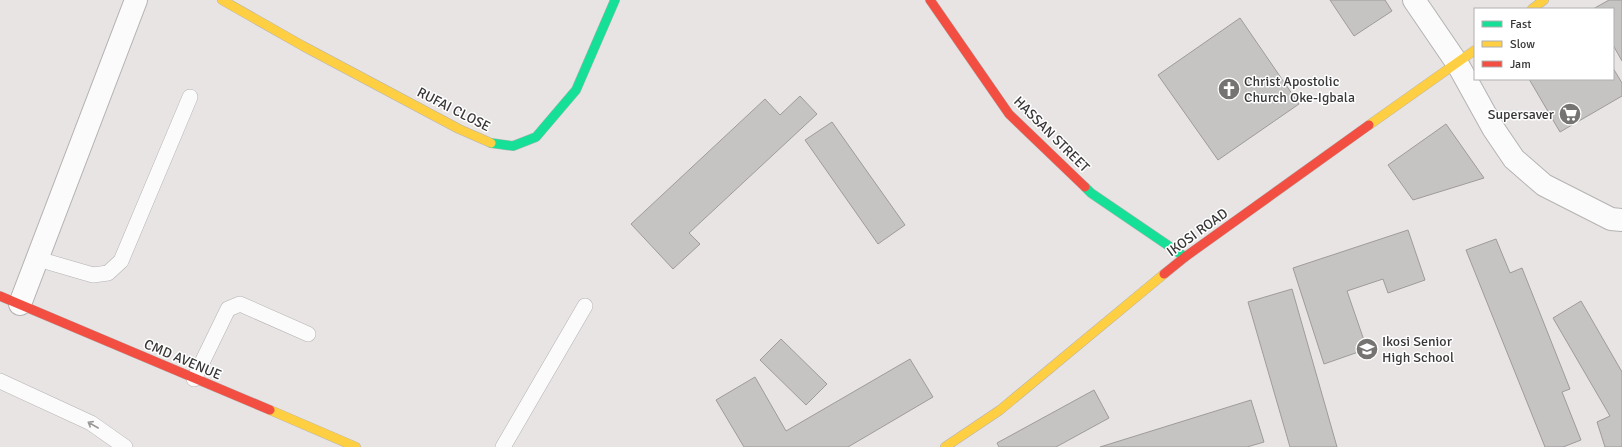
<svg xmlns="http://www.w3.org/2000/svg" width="1622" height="447" viewBox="0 0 1622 447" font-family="Signika,sans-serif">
<rect width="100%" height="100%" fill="#e8e4e4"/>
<g fill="#c6c3c3" stroke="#9e9b9a">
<path d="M 1330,0 L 1385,0 L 1392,11 L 1354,36 Z"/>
<path d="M 1609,0 L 1622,0 L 1622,61 L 1613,45 L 1613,9 L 1593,9 Z"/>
<path d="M 1240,18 L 1299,104 L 1218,160 L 1158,75 Z"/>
<path d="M 1613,68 L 1622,83 L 1622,96 L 1560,132 L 1529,79 L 1613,79 Z"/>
<path d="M 800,96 L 817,114 L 689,233 L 700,244 L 673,269 L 631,224 L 765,99 L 780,115 Z"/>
<path d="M 832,122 L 905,225 L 878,244 L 805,140 Z"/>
<path d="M 1446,124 L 1484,178 L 1413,200 L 1388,165 Z"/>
<path d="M 1408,230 L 1425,280 L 1388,293 L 1383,279 L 1347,291 L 1367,349 L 1324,364 L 1293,268 Z"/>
<path d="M 1496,239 L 1510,273 L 1522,268 L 1570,389 L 1562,392 L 1581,440 L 1563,447 L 1545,447 L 1466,250 Z"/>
<path d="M 1292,289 L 1337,447 L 1290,447 L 1248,302 Z"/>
<path d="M 1581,301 L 1622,372 L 1622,447 L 1605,447 L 1597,422 L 1610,416 L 1553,318 Z"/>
<path d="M 781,339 L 827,384 L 806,405 L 760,360 Z"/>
<path d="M 910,359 L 933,397 L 848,447 L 744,447 L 716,400 L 755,377 L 786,431 Z"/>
<path d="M 1094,390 L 1109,418 L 1056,447 L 999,447 L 997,443 Z"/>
<path d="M 1251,400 L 1264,442 L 1247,447 L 1100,447 Z"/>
</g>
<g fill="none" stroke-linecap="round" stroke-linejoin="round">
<g stroke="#b5b2b2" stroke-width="16">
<g id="lane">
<path d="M 38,259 L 93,275 L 108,273 L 121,261 L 190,97"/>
<path d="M 194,379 L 228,309 L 240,304 L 308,334"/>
<path d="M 0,381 L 91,423 L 125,447"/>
<path d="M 503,447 L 585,306"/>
</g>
</g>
<g stroke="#b5b2b2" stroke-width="24">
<g id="street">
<path d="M 1414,0 L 1457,63 L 1493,128 L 1514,159 L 1544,185 L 1611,219 L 1622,220"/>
<path d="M 20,304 L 136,0"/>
</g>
</g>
<g stroke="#b5b2b2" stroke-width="10">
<g id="fast">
<path d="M 491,143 L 513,146 L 536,137 L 576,90 L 615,0"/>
<path d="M 1085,187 L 1091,193 L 1185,257"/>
</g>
</g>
<g stroke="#b5b2b2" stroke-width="10">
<g id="slow">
<path d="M 222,0 L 303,46 L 459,129 L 491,143"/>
<path d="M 1532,9 L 1544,0"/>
<path d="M 1369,125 L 1475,50"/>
<path d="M 270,410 L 356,447"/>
<path d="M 945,447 L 1000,410 L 1164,274"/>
</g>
</g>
<g stroke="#b5b2b2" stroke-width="10">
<g id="jam">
<path d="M 930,0 L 1009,114 L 1085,187"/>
<path d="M 1164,274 L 1185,257 L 1369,125"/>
<path d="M 0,296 L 270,410"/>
</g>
</g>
<use href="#lane" stroke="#fcfbfb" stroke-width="15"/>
<use href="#street" stroke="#fcfbfb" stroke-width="22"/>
<use href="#fast" stroke="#16e098" stroke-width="9"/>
<use href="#slow" stroke="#ffcf43" stroke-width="9"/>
<use href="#jam" stroke="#f24e42" stroke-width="9"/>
</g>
<defs><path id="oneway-shaft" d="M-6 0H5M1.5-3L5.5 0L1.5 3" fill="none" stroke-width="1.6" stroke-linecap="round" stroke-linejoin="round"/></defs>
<use stroke="#9a9998" href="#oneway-shaft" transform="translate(93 425) rotate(-150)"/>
<defs>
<g id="church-disc" transform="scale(1.15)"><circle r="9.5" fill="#767473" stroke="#fff"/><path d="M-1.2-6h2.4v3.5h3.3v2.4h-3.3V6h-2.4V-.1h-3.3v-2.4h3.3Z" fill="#fff"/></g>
<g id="supermarket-disc" transform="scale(1.15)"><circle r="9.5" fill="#767473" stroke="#fff"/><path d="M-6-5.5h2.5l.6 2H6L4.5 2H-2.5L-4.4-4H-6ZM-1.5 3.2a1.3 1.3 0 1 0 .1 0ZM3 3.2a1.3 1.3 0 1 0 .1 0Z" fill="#fff"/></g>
<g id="school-disc" transform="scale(1.15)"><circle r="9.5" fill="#767473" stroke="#fff"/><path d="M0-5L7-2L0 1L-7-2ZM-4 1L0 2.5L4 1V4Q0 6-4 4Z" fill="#fff"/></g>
</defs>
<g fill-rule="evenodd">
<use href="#church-disc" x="1229" y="89"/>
<use href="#supermarket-disc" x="1570" y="114"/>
<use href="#school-disc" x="1367" y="349"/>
</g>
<g text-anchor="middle" stroke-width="3" stroke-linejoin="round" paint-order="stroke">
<g font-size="14" fill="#393736" stroke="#fff" text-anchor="start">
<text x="1244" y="86">Christ Apostolic<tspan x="1244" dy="16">Church Oke-Igbala</tspan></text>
<text x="1554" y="119" text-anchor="end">Supersaver</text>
<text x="1382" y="346">Ikosi Senior<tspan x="1382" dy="16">High School</tspan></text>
</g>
<g font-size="14" fill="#393736" stroke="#fff">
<text transform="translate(454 109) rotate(27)" y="5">RUFAI CLOSE</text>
<text transform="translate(1052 134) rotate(45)" y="5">HASSAN STREET</text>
<text transform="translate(1197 232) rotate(-36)" y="5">IKOSI ROAD</text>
<text transform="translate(183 359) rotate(23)" y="5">CMD AVENUE</text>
</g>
</g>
<rect x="1474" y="8" width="140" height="72" fill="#ffffff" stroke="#b0afaf"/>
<rect x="1482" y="21" width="20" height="6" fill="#16e098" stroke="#b0afaf"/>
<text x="1510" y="28" font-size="12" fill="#393736">Fast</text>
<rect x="1482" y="41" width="20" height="6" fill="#ffcf43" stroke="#b0afaf"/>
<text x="1510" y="48" font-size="12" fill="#393736">Slow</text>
<rect x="1482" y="61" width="20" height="6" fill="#f24e42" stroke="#b0afaf"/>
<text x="1510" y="68" font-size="12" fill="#393736">Jam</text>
</svg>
